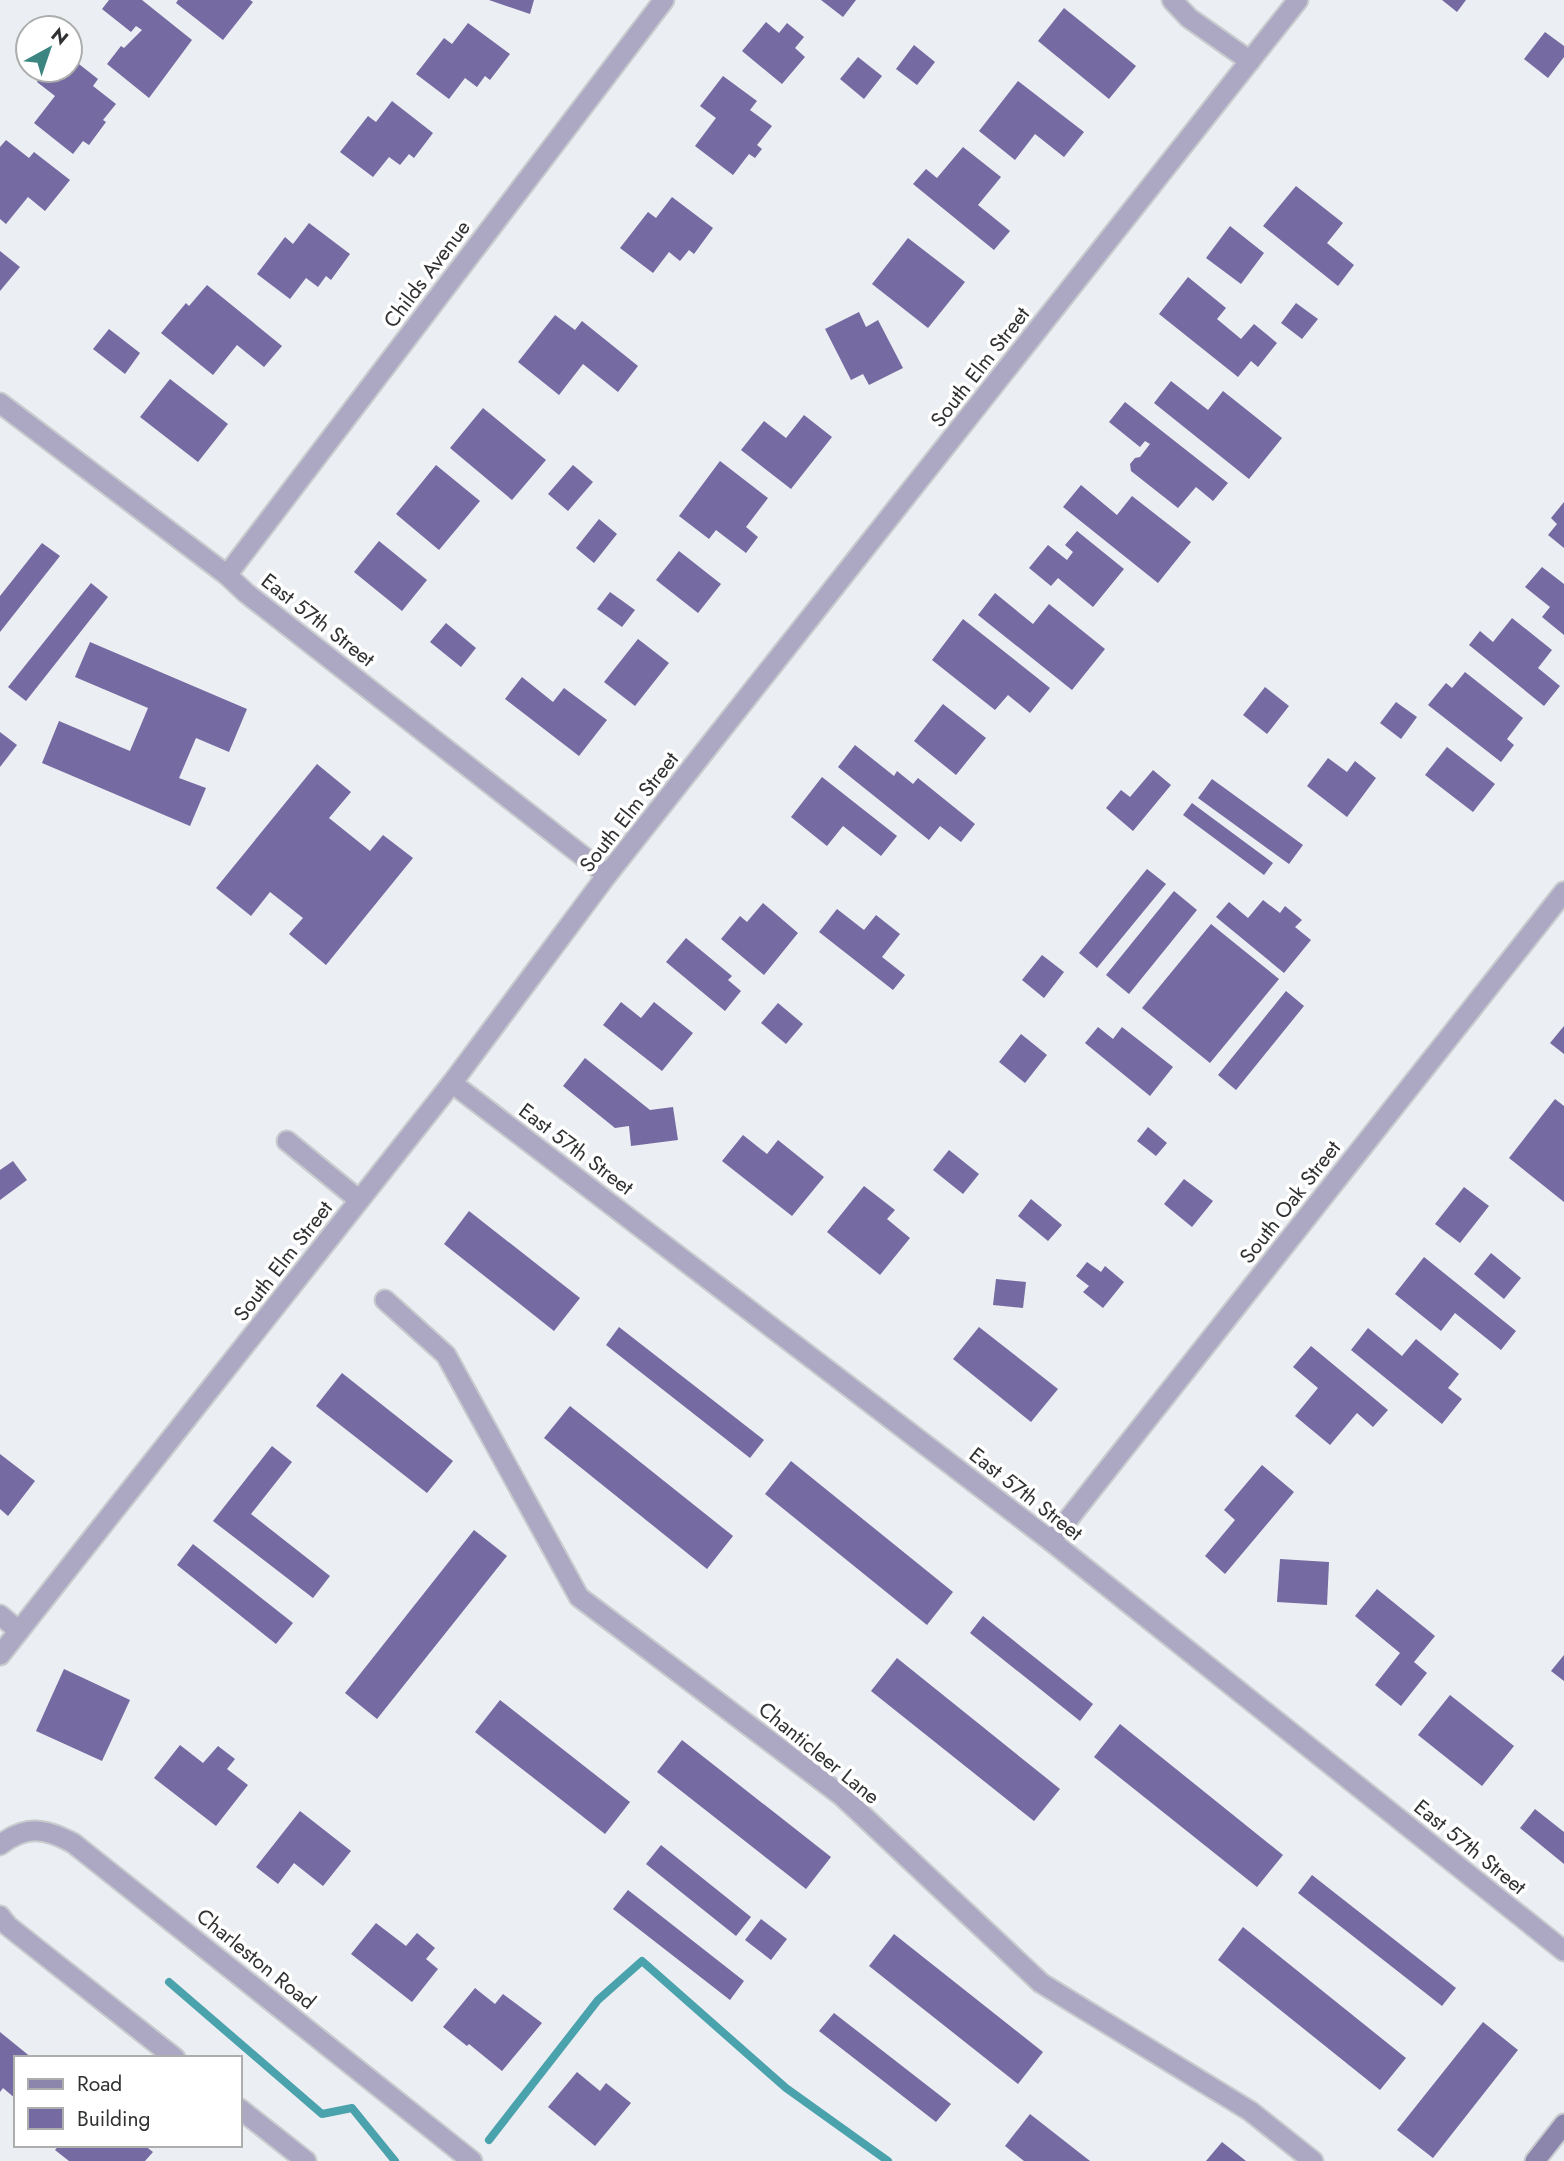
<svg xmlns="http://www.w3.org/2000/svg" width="1564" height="2161" viewBox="0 0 1564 2161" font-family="Jost,sans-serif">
<rect width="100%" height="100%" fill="#ebeef2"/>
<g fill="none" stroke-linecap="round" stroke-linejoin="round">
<g stroke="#4aa2ad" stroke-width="8">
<path d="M 169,1982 L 322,2114 L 352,2108 L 395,2161"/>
<path d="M 489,2140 L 598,2000 L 642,1961 L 786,2088 L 888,2161"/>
</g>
</g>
<g fill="#756aa2">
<path d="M 109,0 L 142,0 L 192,40 L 149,98 L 107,64 L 121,46 L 124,48 L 142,30 L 136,26 L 131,32 L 102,9 Z"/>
<path d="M 178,0 L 250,0 L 253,2 L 223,40 L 176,3 Z"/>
<path d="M 489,0 L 534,0 L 530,14 Z"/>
<path d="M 821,0 L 856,0 L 843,17 Z"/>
<path d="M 1442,0 L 1466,0 L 1457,12 Z"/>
<path d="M 1064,8 L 1136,66 L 1109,99 L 1038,41 Z"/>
<path d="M 766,22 L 779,33 L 787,23 L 804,37 L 795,48 L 805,57 L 782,84 L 742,51 Z"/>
<path d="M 468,23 L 510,54 L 490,80 L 485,76 L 477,87 L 465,78 L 449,99 L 416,74 L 444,38 L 452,44 Z"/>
<path d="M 1545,32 L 1564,46 L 1564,57 L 1548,78 L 1524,59 Z"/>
<path d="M 914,45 L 935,62 L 917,85 L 896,69 Z"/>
<path d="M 70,57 L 98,79 L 93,86 L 116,104 L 103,120 L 106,122 L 89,145 L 83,141 L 73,154 L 34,123 L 55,96 L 37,82 L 47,70 L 70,70 Z"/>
<path d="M 858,57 L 882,76 L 864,99 L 840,79 Z"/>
<path d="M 723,76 L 757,101 L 750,110 L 772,126 L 757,145 L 762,149 L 755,158 L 749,154 L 733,175 L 695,146 L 716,118 L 700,106 Z"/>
<path d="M 1018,81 L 1084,132 L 1064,157 L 1035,134 L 1015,160 L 979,131 Z"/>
<path d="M 392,101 L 433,133 L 414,158 L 409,154 L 400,165 L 389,157 L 373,177 L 340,152 L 368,116 L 376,122 Z"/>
<path d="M 6,140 L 29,158 L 34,152 L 70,180 L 45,211 L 28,197 L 6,224 L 0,219 L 0,147 Z"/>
<path d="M 963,147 L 1001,177 L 978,205 L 1010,231 L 994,250 L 913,184 L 926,169 L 937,178 Z"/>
<path d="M 1296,186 L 1343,223 L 1327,243 L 1354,265 L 1338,286 L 1263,226 Z"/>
<path d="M 672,197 L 713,228 L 694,254 L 689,250 L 680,261 L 669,252 L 653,273 L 620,248 L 648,212 L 656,218 Z"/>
<path d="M 309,223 L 350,254 L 331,280 L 326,276 L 318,287 L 306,278 L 290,299 L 257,274 L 285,237 L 293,244 Z"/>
<path d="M 1230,226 L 1264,253 L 1241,284 L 1206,258 Z"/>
<path d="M 908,238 L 965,282 L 928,328 L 872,284 Z"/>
<path d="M 0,251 L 20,267 L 0,291 Z"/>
<path d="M 1188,277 L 1226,308 L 1217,319 L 1241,339 L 1254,324 L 1277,343 L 1258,367 L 1251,361 L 1238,377 L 1159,314 Z"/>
<path d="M 207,285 L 282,346 L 264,367 L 237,345 L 213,375 L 161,333 L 186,303 L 189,306 Z"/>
<path d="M 1296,303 L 1318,319 L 1302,339 L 1281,323 Z"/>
<path d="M 859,312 L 866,327 L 878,320 L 903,368 L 869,385 L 863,374 L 851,380 L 825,329 Z"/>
<path d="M 555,315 L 575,330 L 582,321 L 638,366 L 618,392 L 583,364 L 559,395 L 518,362 Z"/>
<path d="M 109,329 L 140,353 L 125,374 L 93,349 Z"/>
<path d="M 170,379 L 228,424 L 198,462 L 140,417 Z"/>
<path d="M 1171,381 L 1208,410 L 1223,391 L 1282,438 L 1249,479 L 1154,403 Z"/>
<path d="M 1125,402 L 1228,483 L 1213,501 L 1196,487 L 1178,508 L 1131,471 L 1130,464 L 1135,458 L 1140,457 L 1150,444 L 1145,441 L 1140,447 L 1109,422 Z"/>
<path d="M 483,408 L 546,460 L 512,500 L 450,448 Z"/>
<path d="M 804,415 L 832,437 L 791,489 L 741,450 L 764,421 L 786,438 Z"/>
<path d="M 720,461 L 768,498 L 746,527 L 758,537 L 746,553 L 716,530 L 709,539 L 679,516 Z"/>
<path d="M 436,465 L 480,501 L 439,550 L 396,514 Z"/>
<path d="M 573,465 L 593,482 L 568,511 L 548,494 Z"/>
<path d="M 1081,485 L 1117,515 L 1132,496 L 1191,542 L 1158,583 L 1063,507 Z"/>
<path d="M 1564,502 L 1564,548 L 1548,535 L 1557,524 L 1551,518 Z"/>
<path d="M 599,519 L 617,534 L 594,563 L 576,548 Z"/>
<path d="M 1077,531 L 1124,569 L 1093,607 L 1058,578 L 1051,586 L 1029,568 L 1048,545 L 1067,560 L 1073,552 L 1065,545 Z"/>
<path d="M 379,541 L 427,580 L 402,611 L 354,572 Z"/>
<path d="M 42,543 L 60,556 L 0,632 L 0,596 Z"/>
<path d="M 679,551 L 721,584 L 698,613 L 656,580 Z"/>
<path d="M 1542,567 L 1564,584 L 1564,635 L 1542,617 L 1550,607 L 1525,587 Z"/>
<path d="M 91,583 L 108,597 L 26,701 L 8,687 Z"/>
<path d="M 610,592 L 635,610 L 622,627 L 597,609 Z"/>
<path d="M 995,593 L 1033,624 L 1049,604 L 1105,649 L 1072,690 L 978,615 Z"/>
<path d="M 1512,618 L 1552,650 L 1538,668 L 1560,686 L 1544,706 L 1469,645 L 1480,631 L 1493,642 Z"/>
<path d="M 963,619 L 1050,688 L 1030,713 L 1008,695 L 995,710 L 932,660 Z"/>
<path d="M 446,623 L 476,648 L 461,667 L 430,642 Z"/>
<path d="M 638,639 L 669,663 L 635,706 L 604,682 Z"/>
<path d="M 90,642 L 247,709 L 229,752 L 196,738 L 179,778 L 206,788 L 190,826 L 42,763 L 59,721 L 130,751 L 148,708 L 75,677 Z"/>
<path d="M 1465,672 L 1523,718 L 1507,739 L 1514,745 L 1501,762 L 1428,705 L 1446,683 L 1452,688 Z"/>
<path d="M 522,677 L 553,702 L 564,688 L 607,720 L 579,756 L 505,699 Z"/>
<path d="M 1265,687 L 1289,706 L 1267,734 L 1243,715 Z"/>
<path d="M 1396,702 L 1417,717 L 1401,739 L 1380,723 Z"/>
<path d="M 943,704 L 986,738 L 956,775 L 914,741 Z"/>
<path d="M 0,732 L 17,745 L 0,767 Z"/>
<path d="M 855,745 L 894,776 L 897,771 L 913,784 L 918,778 L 975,824 L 961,842 L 940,826 L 929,840 L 838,767 Z"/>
<path d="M 1447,747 L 1495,784 L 1473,812 L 1425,775 Z"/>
<path d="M 1328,758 L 1347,772 L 1355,761 L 1376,778 L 1347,817 L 1307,786 Z"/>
<path d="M 317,764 L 351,792 L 329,818 L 370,851 L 383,835 L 413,858 L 326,965 L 289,934 L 303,918 L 270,892 L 251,916 L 216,888 Z"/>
<path d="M 1153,770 L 1171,785 L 1133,831 L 1106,808 L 1121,790 L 1130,797 Z"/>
<path d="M 822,777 L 897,836 L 881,856 L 843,826 L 827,846 L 791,817 Z"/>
<path d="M 1212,779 L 1303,845 L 1289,864 L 1198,798 Z"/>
<path d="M 1192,803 L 1273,863 L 1264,875 L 1183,815 Z"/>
<path d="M 1147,869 L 1166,884 L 1097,968 L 1079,953 Z"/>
<path d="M 1174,891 L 1197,910 L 1129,994 L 1106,975 Z"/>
<path d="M 1263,900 L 1280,913 L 1285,906 L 1302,920 L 1295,927 L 1311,940 L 1284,973 L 1216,917 L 1229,902 L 1248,918 Z"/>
<path d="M 763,903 L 798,933 L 764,975 L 721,939 L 740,916 L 747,922 Z"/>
<path d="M 837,909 L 864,930 L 876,915 L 900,934 L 882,957 L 905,975 L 893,990 L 819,932 Z"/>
<path d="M 1211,924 L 1279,979 L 1210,1063 L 1142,1008 Z"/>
<path d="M 686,938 L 732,976 L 728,980 L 741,991 L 725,1011 L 666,962 Z"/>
<path d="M 1042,955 L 1064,972 L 1044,998 L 1022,980 Z"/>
<path d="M 1286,991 L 1304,1006 L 1236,1090 L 1218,1075 Z"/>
<path d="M 621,1002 L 641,1018 L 654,1002 L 693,1033 L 662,1071 L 603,1025 Z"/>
<path d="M 778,1003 L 803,1024 L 786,1044 L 761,1023 Z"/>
<path d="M 1564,1026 L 1564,1054 L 1550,1043 Z"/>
<path d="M 1098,1027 L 1113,1039 L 1122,1027 L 1173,1067 L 1150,1096 L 1085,1043 Z"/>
<path d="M 1021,1034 L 1047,1055 L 1025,1083 L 999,1062 Z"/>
<path d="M 585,1058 L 650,1110 L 673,1107 L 678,1140 L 631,1146 L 629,1126 L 615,1128 L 563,1086 Z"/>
<path d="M 1555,1099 L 1564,1106 L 1564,1202 L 1509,1158 Z"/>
<path d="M 1148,1127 L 1167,1143 L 1156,1156 L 1137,1141 Z"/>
<path d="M 743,1135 L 767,1154 L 778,1140 L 824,1177 L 792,1216 L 722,1161 Z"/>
<path d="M 949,1150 L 979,1174 L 963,1194 L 933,1170 Z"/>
<path d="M 13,1161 L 27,1180 L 0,1200 L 0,1170 Z"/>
<path d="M 1184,1179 L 1213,1201 L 1192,1227 L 1164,1204 Z"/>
<path d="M 864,1186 L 895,1210 L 887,1219 L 910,1238 L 880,1275 L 827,1232 Z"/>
<path d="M 1464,1187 L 1489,1206 L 1460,1243 L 1435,1224 Z"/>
<path d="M 1031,1199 L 1062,1225 L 1048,1241 L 1018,1216 Z"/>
<path d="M 469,1211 L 580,1298 L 554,1331 L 444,1244 Z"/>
<path d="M 1491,1253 L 1521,1278 L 1504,1299 L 1474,1274 Z"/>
<path d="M 1424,1257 L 1516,1331 L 1501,1350 L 1455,1313 L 1441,1331 L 1395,1294 Z"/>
<path d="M 1087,1262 L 1101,1272 L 1105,1266 L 1124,1282 L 1103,1308 L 1083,1292 L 1089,1286 L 1076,1276 Z"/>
<path d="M 996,1279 L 1026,1282 L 1023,1308 L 993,1305 Z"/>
<path d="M 619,1327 L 764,1440 L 750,1458 L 606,1345 Z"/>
<path d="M 979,1327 L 1058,1389 L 1031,1422 L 953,1359 Z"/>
<path d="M 1368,1328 L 1402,1356 L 1416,1339 L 1459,1374 L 1448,1388 L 1462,1399 L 1442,1424 L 1351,1350 Z"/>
<path d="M 1311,1346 L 1388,1410 L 1373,1427 L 1357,1413 L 1330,1445 L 1295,1416 L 1318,1388 L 1293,1367 Z"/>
<path d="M 342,1373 L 453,1461 L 427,1493 L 316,1406 Z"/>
<path d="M 570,1406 L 733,1536 L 707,1569 L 544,1438 Z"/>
<path d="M 272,1446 L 292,1462 L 251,1514 L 330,1576 L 313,1598 L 213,1521 Z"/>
<path d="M 0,1454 L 35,1481 L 8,1516 L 0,1509 Z"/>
<path d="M 791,1461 L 953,1592 L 927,1625 L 765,1494 Z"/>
<path d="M 1262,1465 L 1294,1492 L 1225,1574 L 1205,1556 L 1235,1520 L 1224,1510 Z"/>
<path d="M 474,1530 L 507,1556 L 377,1719 L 345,1693 Z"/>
<path d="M 193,1544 L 293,1623 L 276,1644 L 177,1565 Z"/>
<path d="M 1280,1559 L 1329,1562 L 1327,1605 L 1277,1602 Z"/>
<path d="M 1377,1589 L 1435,1636 L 1414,1662 L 1427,1673 L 1401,1706 L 1375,1685 L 1400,1653 L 1355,1616 Z"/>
<path d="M 983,1616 L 1093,1704 L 1080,1721 L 970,1633 Z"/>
<path d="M 1564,1655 L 1564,1681 L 1551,1671 Z"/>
<path d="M 897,1658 L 1060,1789 L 1034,1821 L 871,1691 Z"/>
<path d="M 64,1669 L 130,1700 L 102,1761 L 36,1731 Z"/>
<path d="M 1450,1695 L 1514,1746 L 1482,1786 L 1418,1735 Z"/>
<path d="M 500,1700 L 630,1802 L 605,1834 L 475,1732 Z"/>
<path d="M 1120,1724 L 1283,1855 L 1257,1887 L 1094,1757 Z"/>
<path d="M 682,1740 L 831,1857 L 806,1889 L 657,1772 Z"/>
<path d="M 180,1745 L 203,1763 L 218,1746 L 235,1759 L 227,1769 L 248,1785 L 216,1826 L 154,1778 Z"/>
<path d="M 1535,1809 L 1564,1832 L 1564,1864 L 1520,1828 Z"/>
<path d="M 300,1811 L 351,1851 L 323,1886 L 294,1863 L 278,1884 L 256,1867 Z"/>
<path d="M 661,1845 L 751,1917 L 736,1936 L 646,1864 Z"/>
<path d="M 1312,1875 L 1456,1988 L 1442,2006 L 1298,1893 Z"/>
<path d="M 628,1890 L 744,1981 L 730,2000 L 613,1909 Z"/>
<path d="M 761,1919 L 787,1939 L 771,1960 L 745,1940 Z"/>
<path d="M 376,1923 L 406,1946 L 417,1933 L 435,1948 L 426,1959 L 438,1969 L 412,2002 L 351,1954 Z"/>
<path d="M 1243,1927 L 1406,2058 L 1380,2090 L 1218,1960 Z"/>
<path d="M 894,1934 L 1043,2052 L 1018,2084 L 869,1966 Z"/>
<path d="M 475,1988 L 495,2004 L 503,1994 L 542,2023 L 502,2071 L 469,2044 L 467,2046 L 443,2027 Z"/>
<path d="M 834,2013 L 951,2104 L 936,2122 L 819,2031 Z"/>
<path d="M 1483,2022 L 1518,2050 L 1433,2158 L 1397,2130 Z"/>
<path d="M 0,2032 L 32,2058 L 16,2058 L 16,2099 L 3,2088 L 0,2092 Z"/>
<path d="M 577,2072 L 600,2091 L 606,2083 L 631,2103 L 595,2146 L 548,2107 Z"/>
<path d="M 1030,2114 L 1090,2161 L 1024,2161 L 1005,2146 Z"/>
<path d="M 1222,2142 L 1246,2161 L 1206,2161 Z"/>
<path d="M 59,2145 L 144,2145 L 153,2152 L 145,2161 L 69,2161 L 55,2150 Z"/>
</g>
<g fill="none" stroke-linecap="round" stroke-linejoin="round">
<g stroke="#c9cccf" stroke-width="23">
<g id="minor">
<path d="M 1172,0 L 1189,18 L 1250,61"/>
<path d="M 0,403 L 227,575 L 246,593 L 607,875"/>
<path d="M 227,575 L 664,0"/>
<path d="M 452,1083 L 1051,1541 L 1564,1951"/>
<path d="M 287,1141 L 359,1200"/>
<path d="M 385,1300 L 446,1355 L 579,1597 L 842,1796 L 1041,1983 L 1250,2111 L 1313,2161"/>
<path d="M 1051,1541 L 1564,892"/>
<path d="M 0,1615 L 19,1631"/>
<path d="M 0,1655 L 452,1083 L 607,875 L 1298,0"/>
<path d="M 0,1845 C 26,1825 45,1828 73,1843 L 472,2161"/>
<path d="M 0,1916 L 8,1926 L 175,2058"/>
<path d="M 240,2109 L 306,2161"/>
</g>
</g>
<g stroke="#c9cccf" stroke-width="23">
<path id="secondary" d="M 1535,2161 L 1564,2124"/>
</g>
<use href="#minor" stroke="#aca7c2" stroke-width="19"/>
<use href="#secondary" stroke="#8c85ac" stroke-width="19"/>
</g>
<g text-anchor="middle" stroke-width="7" stroke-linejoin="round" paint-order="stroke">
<g font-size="21" fill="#303132" stroke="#fff">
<text transform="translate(427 274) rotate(-53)" y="7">Childs Avenue</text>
<text transform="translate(980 367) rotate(-52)" y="7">South Elm Street</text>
<text transform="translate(318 620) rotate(38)" y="7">East 57th Street</text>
<text transform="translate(629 812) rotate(-52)" y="7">South Elm Street</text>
<text transform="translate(576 1149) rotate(37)" y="7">East 57th Street</text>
<text transform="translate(1290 1202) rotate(-52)" y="7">South Oak Street</text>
<text transform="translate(283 1261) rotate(-52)" y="7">South Elm Street</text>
<text transform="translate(1026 1494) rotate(38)" y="7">East 57th Street</text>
<text transform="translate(819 1753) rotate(39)" y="7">Chanticleer Lane</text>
<text transform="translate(1470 1847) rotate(39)" y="7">East 57th Street</text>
<text transform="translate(256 1959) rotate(39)" y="7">Charleston Road</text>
</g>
</g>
<rect x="14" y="2056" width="228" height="91" fill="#ffffff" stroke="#acadad" stroke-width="2"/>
<rect x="28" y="2079" width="35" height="10" fill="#8c85ac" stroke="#acadad" stroke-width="2"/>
<text x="77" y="2091" font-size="21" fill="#303132">Road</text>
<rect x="28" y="2108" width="35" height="21" fill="#756aa2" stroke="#acadad" stroke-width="2"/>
<text x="77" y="2126" font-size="21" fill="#303132">Building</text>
<g transform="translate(49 49) rotate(40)"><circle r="33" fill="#ffffff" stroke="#acadad" stroke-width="2"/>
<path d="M0-5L12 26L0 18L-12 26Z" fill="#3d8581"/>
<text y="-10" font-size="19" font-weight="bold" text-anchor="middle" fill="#303132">N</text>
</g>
</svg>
